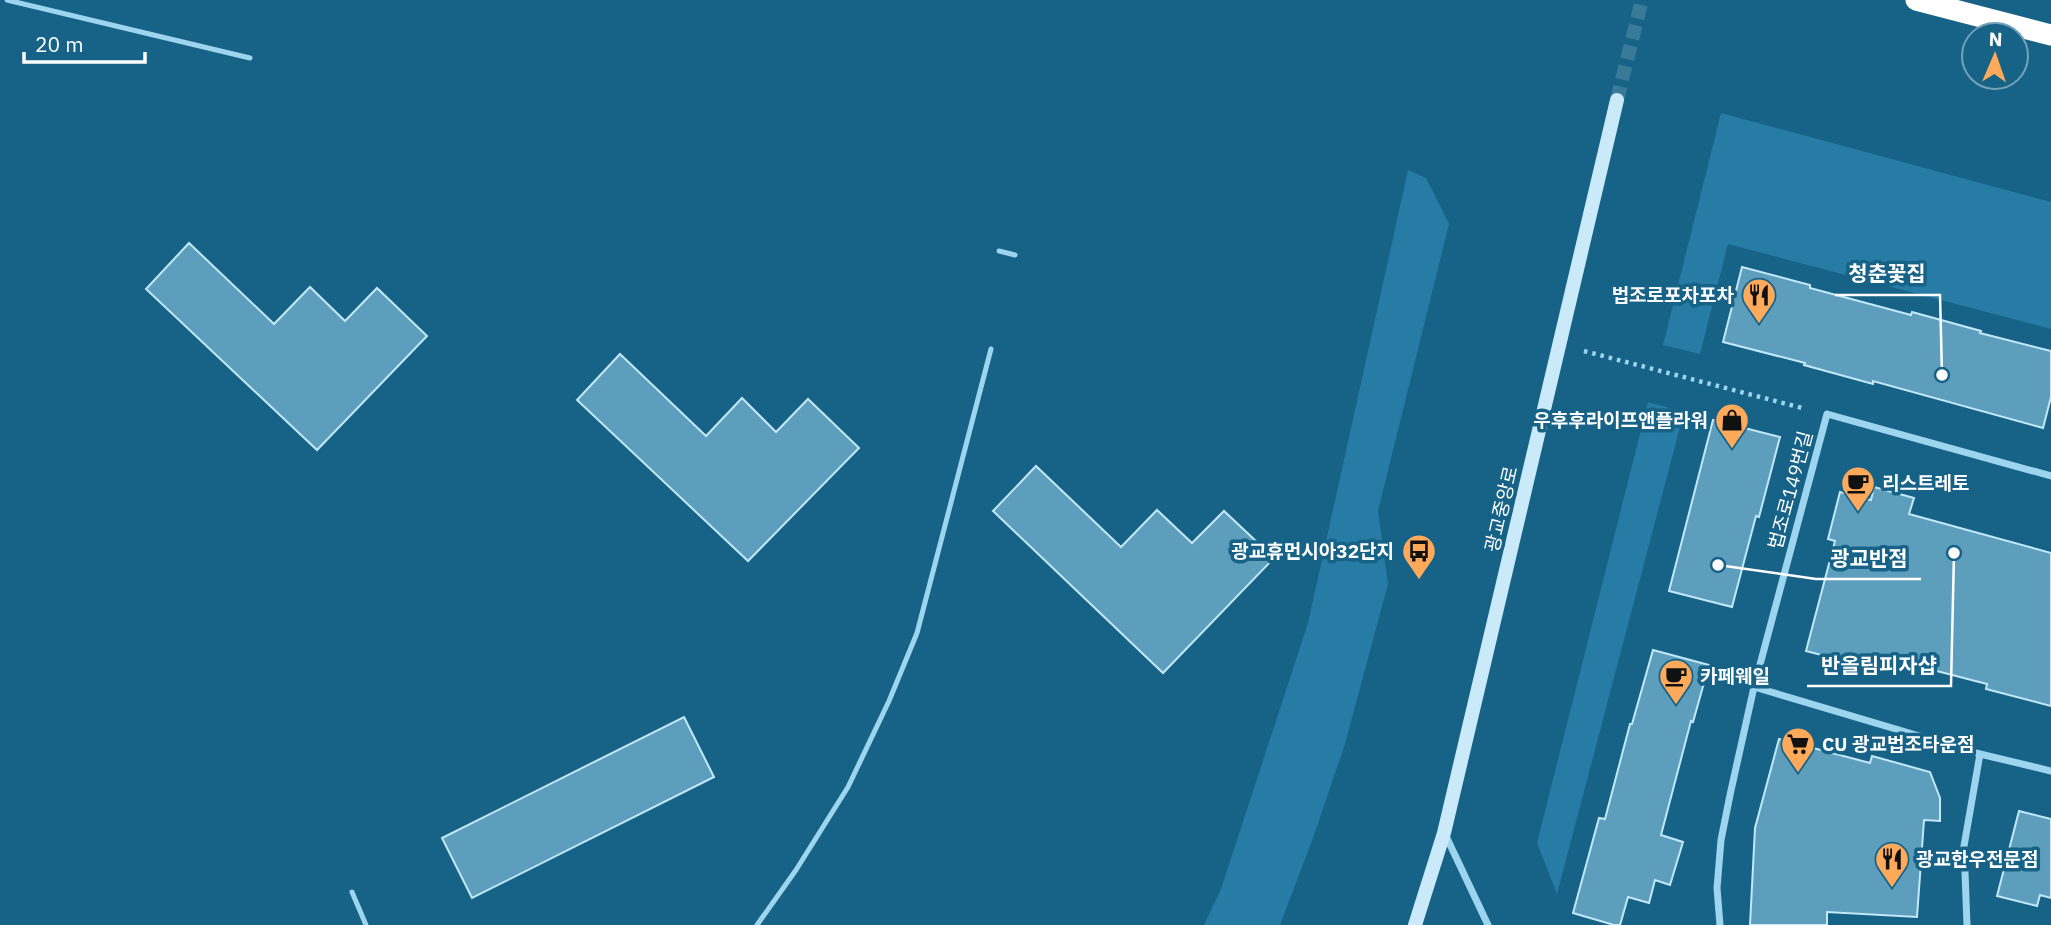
<svg xmlns="http://www.w3.org/2000/svg" width="2051" height="925" viewBox="0 0 2051 925" font-family="'IBM Plex Sans','Noto Sans KR',sans-serif">
<rect width="100%" height="100%" fill="#176287"/>
<g fill="#267ca5">
<path d="M 1721,113 L 2051,202 L 2051,329 L 1728,244 L 1700,354 L 1663,345 Z"/>
<path d="M 1408,170 L 1426,178 L 1449,224 L 1378,511 L 1388,584 L 1345,744 L 1313,838 L 1280,925 L 1204,925 L 1221,889 L 1308,623 Z"/>
<path d="M 1648,402 L 1684,412 L 1557,894 L 1537,843 Z"/>
</g>
<g fill="#5e9ebd" stroke="#c3e8fa" stroke-width="2">
<path d="M 189,243 L 274,324 L 310,287 L 345,321 L 377,288 L 427,336 L 317,450 L 146,289 Z"/>
<path d="M 1742,267 L 1810,285 L 1810,288 L 1911,315 L 1912,312 L 1981,331 L 1980,333 L 2051,351 L 2051,397 L 2043,428 L 1873,381 L 1873,384 L 1804,365 L 1805,363 L 1723,342 Z"/>
<path d="M 620,354 L 706,436 L 742,398 L 776,432 L 808,399 L 859,448 L 748,561 L 577,400 Z"/>
<path d="M 1713,420 L 1780,437 L 1759,517 L 1756,516 L 1732,607 L 1669,591 Z"/>
<path d="M 1036,466 L 1121,547 L 1157,510 L 1192,543 L 1224,511 L 1274,558 L 1163,673 L 993,511 Z"/>
<path d="M 1874,487 L 1914,498 L 1909,514 L 2051,553 L 2051,706 L 1986,689 L 1987,684 L 1871,654 L 1868,667 L 1806,651 L 1835,541 L 1828,539 L 1840,492 L 1871,500 Z"/>
<path d="M 1653,650 L 1709,665 L 1693,722 L 1691,721 L 1661,835 L 1683,842 L 1670,885 L 1655,880 L 1649,903 L 1628,897 L 1620,925 L 1614,925 L 1573,913 L 1599,818 L 1605,819 L 1630,724 L 1632,724 Z"/>
<path d="M 684,717 L 714,777 L 472,898 L 442,838 Z"/>
<path d="M 1779,739 L 1870,763 L 1872,756 L 1930,772 L 1940,798 L 1940,821 L 1924,820 L 1917,917 L 1827,912 L 1827,925 L 1750,925 L 1755,828 Z"/>
<path d="M 2019,811 L 2051,819 L 2051,898 L 2040,895 L 2037,906 L 1997,896 Z"/>
</g>
<g fill="none" stroke-linecap="round" stroke-linejoin="round">
<path stroke="#3a7a99" stroke-width="14" stroke-dasharray="14 7" stroke-linecap="butt" d="M 1617,100 L 1642,0"/>
<path stroke="#9dd4ee" stroke-width="4.5" stroke-dasharray="3.5 5" stroke-linecap="butt" d="M 1584,351 L 1806,409"/>
<g stroke="#9dd4ee" stroke-width="5">
<path d="M 7,0 L 250,58"/>
<path d="M 999,251 L 1015,255"/>
<path d="M 352,892 L 366,925"/>
<path d="M 757,925 L 796,870 L 848,787 L 889,701 L 917,633 L 991,349"/>
</g>
<g stroke="#9dd4ee" stroke-width="7">
<path d="M 1754,687 L 1980,754 L 2051,771"/>
<path d="M 1445,834 L 1488,925"/>
<path d="M 1720,925 L 1717,888 L 1721,840 L 1730,795 L 1754,687 L 1827,414 L 2051,476"/>
<path d="M 1967,925 L 1964,846 L 1980,754"/>
</g>
<path stroke="#caeafa" stroke-width="14" d="M 1415,925 L 1444,833 L 1617,100"/>
<path stroke="#fff" stroke-width="21" d="M 1916,0 L 2051,35"/>
</g>
<defs>
<g id="restaurant-pin" transform="scale(1.75)"><path d="M0 17L-7.5 6A9.5 9.5 0 1 1 7.5 6Z" fill="#ffaa5a" stroke="#176287"/><path d="M-5-6h1v4h1v-4h1v4h1v-4h1v5L-1.5 .5V6h-2V.5L-5-1ZM5-6V6H3V1.5H1.5Q1.5-4 5-6Z" fill="#111"/></g>
<g id="shop-pin" transform="scale(1.75)"><path d="M0 17L-7.5 6A9.5 9.5 0 1 1 7.5 6Z" fill="#ffaa5a" stroke="#176287"/><path d="M-5-2.5h2.3a2.7 3.5 0 0 1 5.4 0H5L5.5 6h-11ZM-1.5-2.5h3a1.5 2.3 0 0 0-3 0Z" fill="#111"/></g>
<g id="cafe-pin" transform="scale(1.75)"><path d="M0 17L-7.5 6A9.5 9.5 0 1 1 7.5 6Z" fill="#ffaa5a" stroke="#176287"/><path d="M-5.5-4.5H6V0H3Q3 3.5 0 3.5H-2.5Q-5.5 3.5-5.5 0ZM3-3.2v2h1.7v-2ZM-6 4.5H4V6H-6Z" fill="#111"/></g>
<g id="bus-pin" transform="scale(1.75)"><path d="M0 17L-7.5 6A9.5 9.5 0 1 1 7.5 6Z" fill="#ffaa5a" stroke="#176287"/><path d="M-5-6H5V4H4V6H2V4H-2V6H-4V4H-5ZM-3.5-4V0h7V-4ZM-3.5 1.2v1.5H-2V1.2ZM2 1.2v1.5H3.5V1.2Z" fill="#111"/></g>
<g id="supermarket-pin" transform="scale(1.75)"><path d="M0 17L-7.5 6A9.5 9.5 0 1 1 7.5 6Z" fill="#ffaa5a" stroke="#176287"/><path d="M-6-5.5h2.5l.6 2H6L4.5 2H-2.5L-4.4-4H-6ZM-1.5 3.2a1.3 1.3 0 1 0 .1 0ZM3 3.2a1.3 1.3 0 1 0 .1 0Z" fill="#111"/></g>
</defs>
<g fill-rule="evenodd">
<use href="#restaurant-pin" x="1759" y="295"/>
<use href="#shop-pin" x="1732" y="420"/>
<use href="#cafe-pin" x="1858" y="483"/>
<use href="#bus-pin" x="1419" y="551"/>
<use href="#cafe-pin" x="1676" y="676"/>
<use href="#supermarket-pin" x="1798" y="744"/>
<use href="#restaurant-pin" x="1892" y="859"/>
</g>
<g text-anchor="middle" stroke-width="7" stroke-linejoin="round" paint-order="stroke">
<g font-size="19" font-weight="bold" fill="#fff" stroke="#176287" text-anchor="start">
<text x="1734" y="302" text-anchor="end">법조로포차포차</text>
<text x="1708" y="427" text-anchor="end">우후후라이프앤플라워</text>
<text x="1882" y="490">리스트레토</text>
<text x="1394" y="558" text-anchor="end">광교휴먼시아32단지</text>
<text x="1700" y="683">카페웨일</text>
<text x="1822" y="751">CU 광교법조타운점</text>
<text x="1916" y="866">광교한우전문점</text>
</g>
<g font-size="19" fill="#fff" stroke="#176287">
<text transform="translate(1790 490) rotate(-75)" y="7">법조로149번길</text>
<text transform="translate(1501 509) rotate(-77)" y="7">광교중앙로</text>
</g>
</g>
<path fill="none" stroke="#fff" stroke-width="2.5" d="M1942 375L1940 295H1835M1718 565L1816 579H1921M1954 553L1951 686H1807"/>
<g fill="#fff" stroke="#176287" stroke-width="2.5">
<circle cx="1942" cy="375" r="7"/>
<circle cx="1718" cy="565" r="7"/>
<circle cx="1954" cy="553" r="7"/>
</g>
<g font-size="21" text-anchor="middle" font-weight="bold" fill="#fff" stroke="#176287" stroke-width="7" stroke-linejoin="round" paint-order="stroke">
<text x="1887" y="281">청춘꽃집</text>
<text x="1869" y="566">광교반점</text>
<text x="1879" y="673">반올림피자샵</text>
</g>
<g transform="translate(1995 56) rotate(2)"><circle r="33" fill="#176287" stroke="#74a1b7" stroke-width="2"/>
<path d="M0-5L12 26L0 18L-12 26Z" fill="#ffaa5a"/>
<text y="-10" font-size="19" font-weight="bold" text-anchor="middle" fill="#ffffff">N</text>
</g>
<path d="M24 52v10h121v-10" fill="none" stroke="#ffffff" stroke-width="3.5"/>
<text x="35" y="52" font-size="21" fill="#ffffff" stroke="#176287" stroke-width="5" paint-order="stroke">20 m</text>
</svg>
